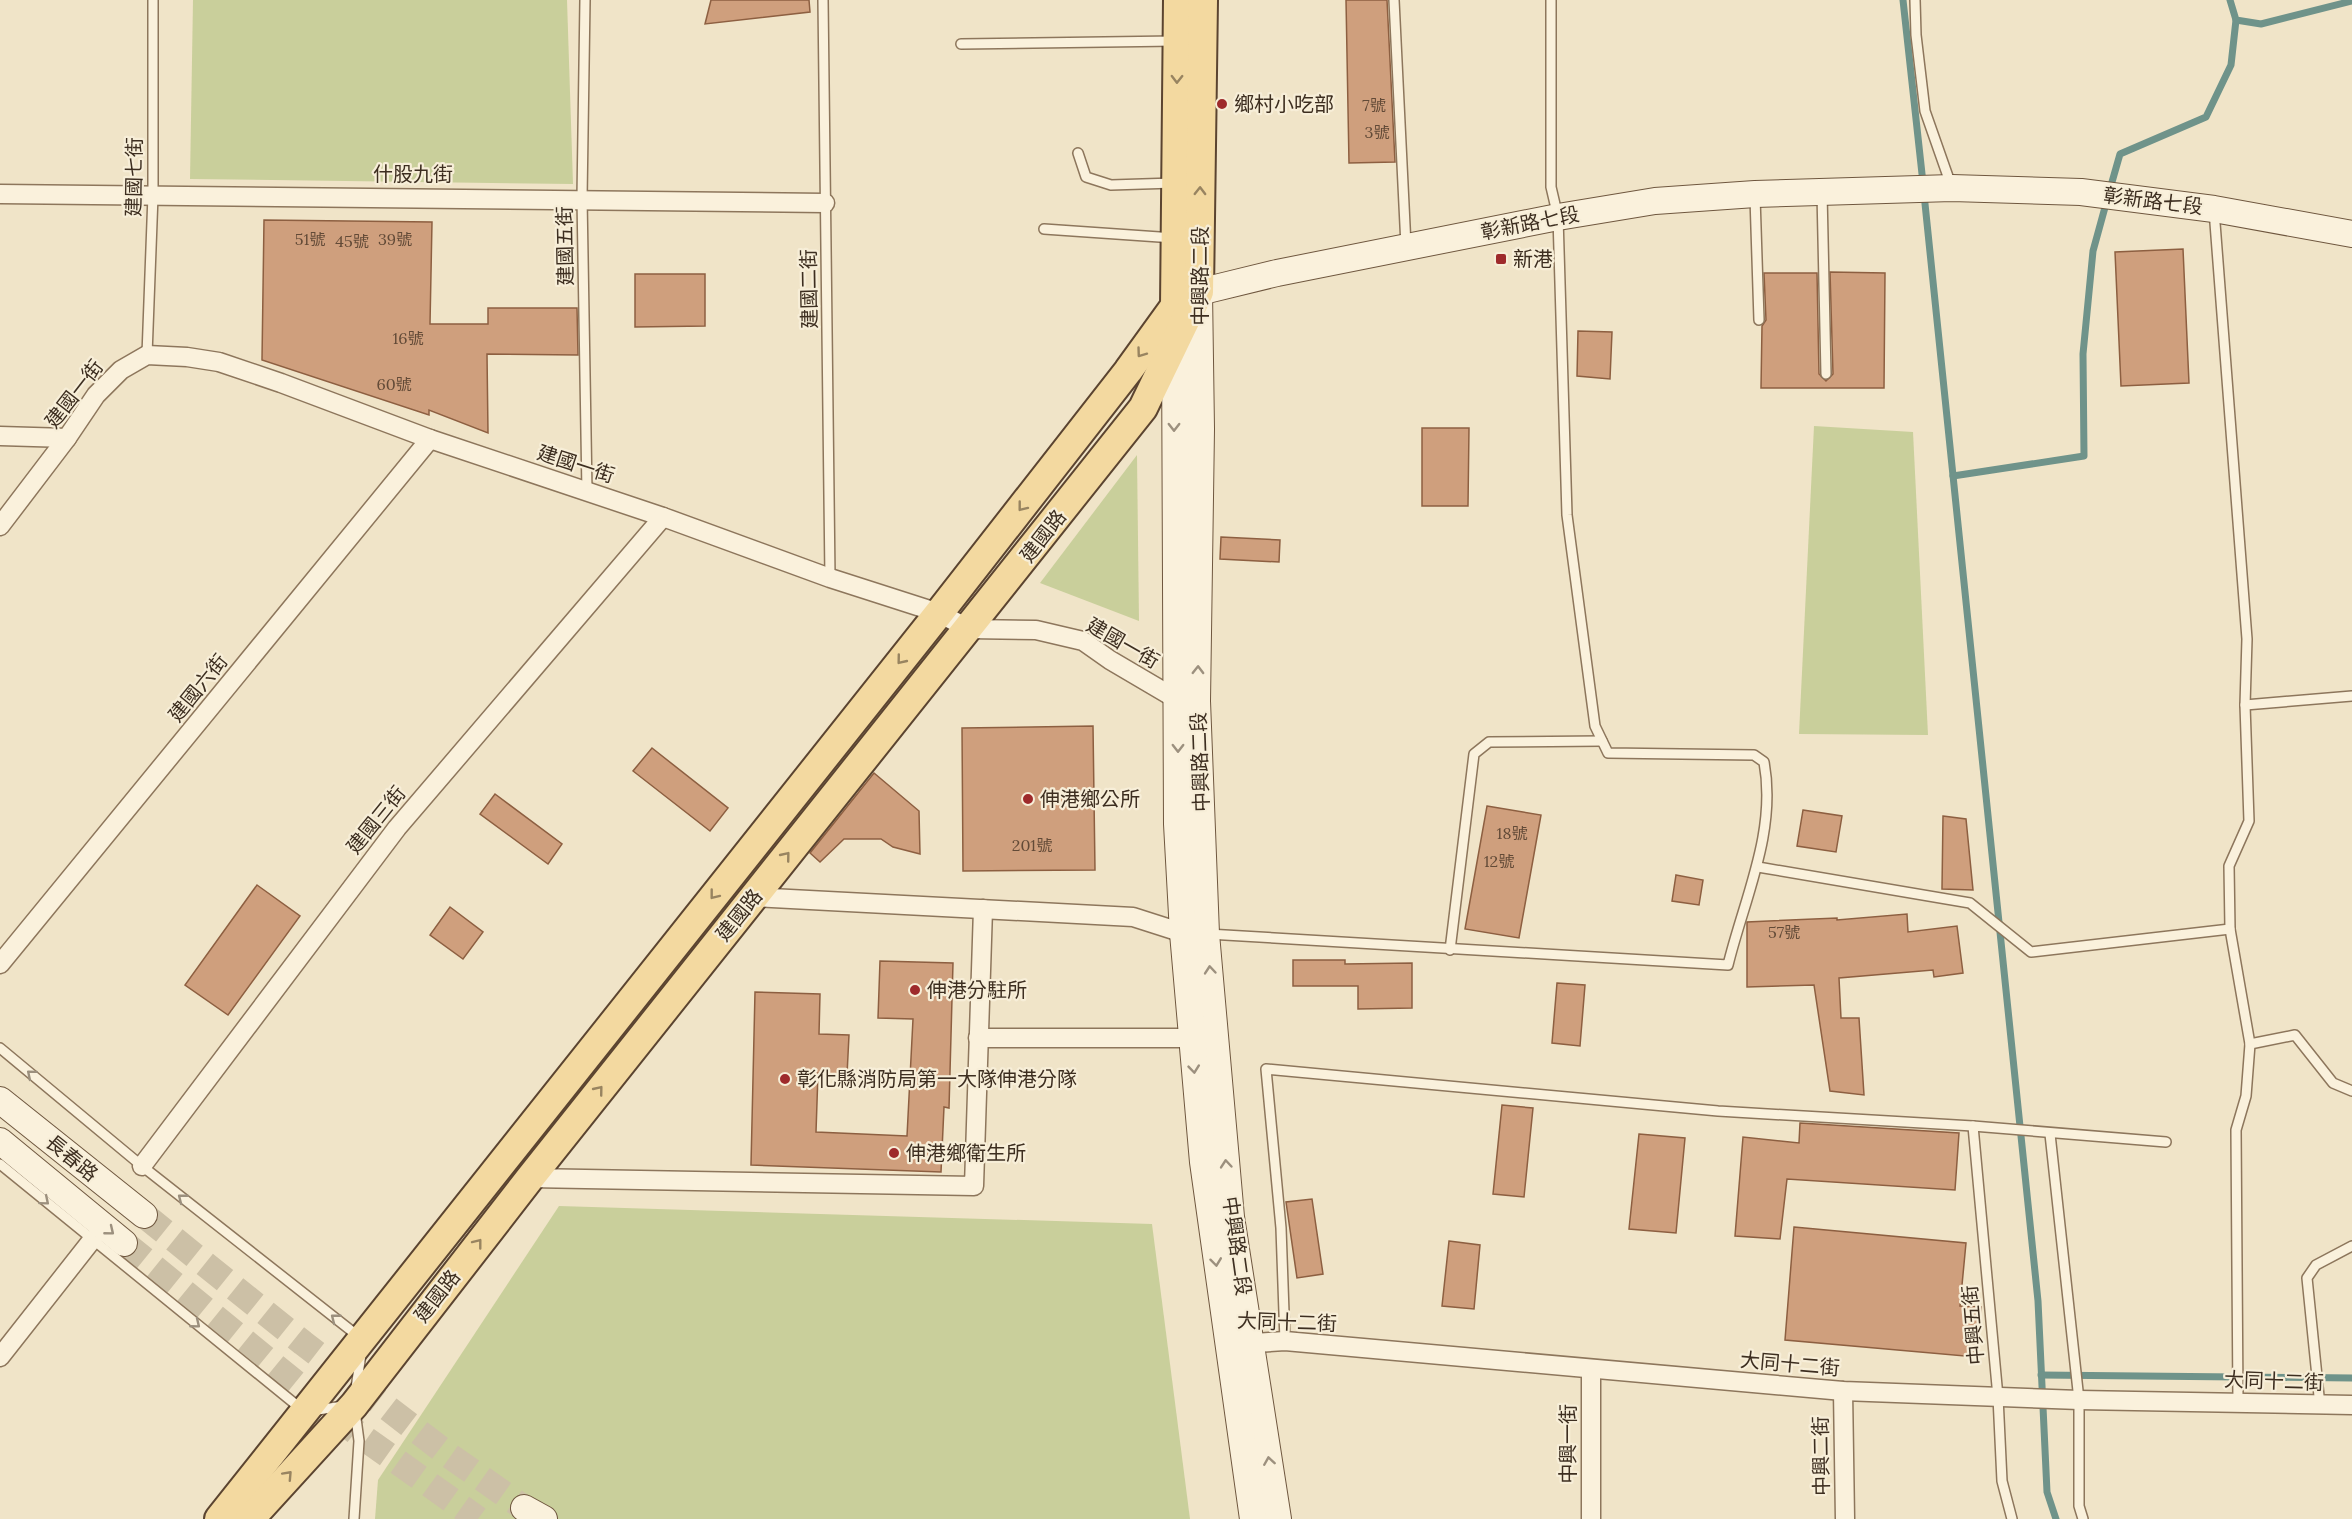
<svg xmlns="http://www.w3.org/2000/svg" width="2352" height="1519" viewBox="0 0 2352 1519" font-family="Lora,'Noto Sans TC',serif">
<rect width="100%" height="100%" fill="#f0e4c8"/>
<g fill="#c9cf9b">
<path d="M 193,0 L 567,0 L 573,184 L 190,179 Z"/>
<path d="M 1814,426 L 1913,432 L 1928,735 L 1799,734 Z"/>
<path d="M 1137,455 L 1139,621 L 1040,583 Z"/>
<path d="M 559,1206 L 1152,1224 L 1190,1519 L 375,1519 L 378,1480 Z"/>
</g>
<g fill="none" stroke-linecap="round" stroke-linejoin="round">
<g stroke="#6f938a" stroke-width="7">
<path d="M 1903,0 L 1923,183"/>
<path d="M 2230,0 L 2236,20 L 2261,24 L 2352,1"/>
<path d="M 2110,189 L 2120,154 L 2206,117 L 2231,65 L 2236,20"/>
<path d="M 1924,194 L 2038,1301 L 2047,1492 L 2056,1519"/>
<path d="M 1953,476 L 2084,456 L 2083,354 L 2093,251 L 2107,200"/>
<path d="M 2041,1375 L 2352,1378"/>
</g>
</g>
<g fill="#cf9f7d" stroke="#8d5f41" stroke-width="1.5">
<path d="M 711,0 L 809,0 L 810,12 L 705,24 Z"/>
<path d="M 1346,0 L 1387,0 L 1395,162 L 1349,163 Z"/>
<path d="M 264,220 L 432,222 L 430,324 L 488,324 L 488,308 L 577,308 L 578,355 L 487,354 L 488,433 L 429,410 L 429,415 L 262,360 Z"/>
<path d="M 2183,249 L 2189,383 L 2121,386 L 2115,252 Z"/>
<path d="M 1830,272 L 1885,273 L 1884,388 L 1761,388 L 1762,326 L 1766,320 L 1764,273 L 1817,273 L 1819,374 L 1826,381 L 1833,374 Z"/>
<path d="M 635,274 L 705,274 L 705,326 L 635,327 Z"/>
<path d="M 1578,331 L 1612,332 L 1610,379 L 1577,376 Z"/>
<path d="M 1422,428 L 1469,428 L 1468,506 L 1422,506 Z"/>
<path d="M 1221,537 L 1280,540 L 1279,562 L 1220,559 Z"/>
<path d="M 1093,726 L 1095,870 L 963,871 L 962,728 Z"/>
<path d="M 652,748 L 728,808 L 710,831 L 633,771 Z"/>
<path d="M 874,773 L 919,811 L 920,854 L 893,847 L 881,839 L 844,839 L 820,862 L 810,853 Z"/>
<path d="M 495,794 L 562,844 L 548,864 L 480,814 Z"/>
<path d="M 1487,806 L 1541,815 L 1519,938 L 1465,929 Z"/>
<path d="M 1803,810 L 1842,816 L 1836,852 L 1797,846 Z"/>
<path d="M 1943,816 L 1966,819 L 1973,890 L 1942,889 Z"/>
<path d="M 1676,875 L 1703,880 L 1699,905 L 1672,901 Z"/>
<path d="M 257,885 L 300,916 L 228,1015 L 185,985 Z"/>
<path d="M 450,907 L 483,932 L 463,959 L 430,935 Z"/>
<path d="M 1907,914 L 1908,932 L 1957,926 L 1963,973 L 1934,977 L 1933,970 L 1839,978 L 1841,1018 L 1859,1018 L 1864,1095 L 1830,1091 L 1814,985 L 1747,987 L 1747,922 L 1837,918 L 1837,920 Z"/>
<path d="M 1293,960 L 1345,960 L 1345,964 L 1412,963 L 1412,1008 L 1358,1009 L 1358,986 L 1293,986 Z"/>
<path d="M 880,961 L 953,963 L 949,1108 L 944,1107 L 941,1172 L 751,1165 L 755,992 L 820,994 L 819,1034 L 849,1035 L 847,1075 L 818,1073 L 816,1132 L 907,1136 L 913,1019 L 878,1018 Z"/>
<path d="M 1557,983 L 1585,985 L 1580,1046 L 1552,1043 Z"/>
<path d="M 1502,1105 L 1533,1108 L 1524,1197 L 1493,1194 Z"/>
<path d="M 1800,1123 L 1959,1133 L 1955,1190 L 1787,1179 L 1780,1239 L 1735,1236 L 1743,1137 L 1799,1143 Z"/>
<path d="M 1639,1134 L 1685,1138 L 1676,1233 L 1629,1229 Z"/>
<path d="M 1312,1199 L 1323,1274 L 1297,1278 L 1286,1202 Z"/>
<path d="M 1794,1227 L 1966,1243 L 1960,1306 L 1981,1307 L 1976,1357 L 1785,1340 Z"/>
<path d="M 1449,1241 L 1480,1245 L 1474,1309 L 1442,1306 Z"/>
</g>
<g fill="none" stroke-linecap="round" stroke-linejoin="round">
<g stroke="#ccc0a6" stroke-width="26" stroke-dasharray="26 13" stroke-linecap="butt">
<path d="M 144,1215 L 303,1343 L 450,1456 L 524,1508"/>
<path d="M 124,1243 L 357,1433 L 478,1519"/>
</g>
<g stroke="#8d765c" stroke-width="12">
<g id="lane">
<path d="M 585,0 L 582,198 L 587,492"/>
<path d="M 823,0 L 830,578"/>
<path d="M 1394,0 L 1406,246"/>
<path d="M 1915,0 L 1916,35 L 1925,111 L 1951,185"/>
<path d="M 961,44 L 1175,41"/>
<path d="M 1078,153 L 1086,177 L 1111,185 L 1174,183"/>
<path d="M 1822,193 L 1826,374"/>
<path d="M 1755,197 L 1759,320"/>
<path d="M 2214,210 L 2247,639 L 2245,705 L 2249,821 L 2229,866 L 2230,929 L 2250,1044 L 2246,1096 L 2236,1130 L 2238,1402"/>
<path d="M 1044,229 L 1174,238"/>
<path d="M 147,355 L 153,195 L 153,0"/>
<path d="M 2245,705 L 2352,696"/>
<path d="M 1758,867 L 1970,903 L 2031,952 L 2230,929"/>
<path d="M 1208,934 L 1728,965 C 1744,899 1777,832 1764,762 L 1754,755 L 1608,753 L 1595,726 L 1567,515 L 1558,217 L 1551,187 L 1551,0"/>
<path d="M 1450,950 L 1474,754 L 1489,742 L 1602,741"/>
<path d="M 2250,1044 L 2295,1035 L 2333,1083 L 2352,1091"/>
<path d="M 0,1048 L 142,1166 L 358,1336"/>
<path d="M 1973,1126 L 1998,1397 L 2002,1481 L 2012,1519"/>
<path d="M 2050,1134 L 2079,1400 L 2079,1506 L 2083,1519"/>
<path d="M 0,1164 L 305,1412 L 343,1406"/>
<path d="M 1285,1341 L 1281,1228 L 1266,1069 L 1718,1111 L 1973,1126 L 2166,1142"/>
<path d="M 356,1388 L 361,1354"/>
<path d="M 2320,1406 L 2307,1278 L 2316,1265 L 2352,1246"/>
<path d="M 354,1519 L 359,1441 L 355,1411"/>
</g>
</g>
<g stroke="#8d765c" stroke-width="21">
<g id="street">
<path d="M 0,194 L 825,203"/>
<path d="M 0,436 L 67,438"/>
<path d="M 0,526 L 67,438 L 96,395 L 121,370 L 147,355 L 187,357 L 219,362 L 281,383 L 430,439 L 663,517 L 830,578 L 939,613 L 969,629 L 1036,630 L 1083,641 L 1110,660 L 1178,700 L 1186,700"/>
<path d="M 753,897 L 1133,917 L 1183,933 L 1192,933"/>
<path d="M 0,964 L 430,439"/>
<path d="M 978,1038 L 1202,1038"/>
<path d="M 142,1166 L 397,828 L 663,517"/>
<path d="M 530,1178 L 974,1186 L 983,909"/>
<path d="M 1241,1344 L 1285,1341 L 1843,1391 L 2079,1400 L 2352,1405"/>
<path d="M 0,1357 L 92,1240"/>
<path d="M 1843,1391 L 1845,1519"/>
<path d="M 1591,1519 L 1591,1370"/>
</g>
</g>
<g stroke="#6f573f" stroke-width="28">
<g id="secondary">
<path d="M 1199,292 L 1201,429 L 1197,701 L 1206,934 L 1231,1217 L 1278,1519"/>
<path d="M 1183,301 L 1199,292 L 1277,273 L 1558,217 L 1655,201 L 1755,194 L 1952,188 L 2081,192 L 2214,209 L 2352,234"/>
<path d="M 1175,340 L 1177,824 L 1183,933 L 1203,1162 L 1253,1519"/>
<path d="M 0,1100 L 144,1215"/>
<path d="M 0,1141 L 124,1243"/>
<path d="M 524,1508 L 544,1519"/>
</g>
</g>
<g stroke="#5b4430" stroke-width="32">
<g id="primary">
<path d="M 219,1519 L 939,613 L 1128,371 L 1175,306 L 1178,0"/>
<path d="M 250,1519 L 354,1405 L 530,1178 L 1143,408 L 1199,292 L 1203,0"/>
</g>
</g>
<use href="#lane" stroke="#faf1dc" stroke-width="9"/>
<use href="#street" stroke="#faf1dc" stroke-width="18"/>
<use href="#secondary" stroke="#faf1dc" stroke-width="26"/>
<use href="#primary" stroke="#f3d9a0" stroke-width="28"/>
</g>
<defs><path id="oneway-chevron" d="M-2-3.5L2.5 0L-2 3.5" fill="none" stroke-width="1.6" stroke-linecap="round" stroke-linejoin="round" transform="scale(1.5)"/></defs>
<g stroke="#988460">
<use href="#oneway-chevron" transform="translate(1177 79) rotate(91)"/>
<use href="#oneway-chevron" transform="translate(1200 191) rotate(-89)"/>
<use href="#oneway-chevron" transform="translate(1141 353) rotate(126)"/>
<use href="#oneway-chevron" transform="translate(1022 507) rotate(128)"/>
<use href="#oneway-chevron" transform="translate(901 660) rotate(129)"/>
<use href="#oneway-chevron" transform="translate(786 856) rotate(-51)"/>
<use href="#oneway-chevron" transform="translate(714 895) rotate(128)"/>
<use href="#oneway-chevron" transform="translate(599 1090) rotate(-51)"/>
<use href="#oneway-chevron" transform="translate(478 1243) rotate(-52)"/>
<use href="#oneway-chevron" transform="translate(288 1475) rotate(-47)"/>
</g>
<g stroke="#9c907e">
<use href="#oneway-chevron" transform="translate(1174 427) rotate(90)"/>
<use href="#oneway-chevron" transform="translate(1198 670) rotate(-89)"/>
<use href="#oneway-chevron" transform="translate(1178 748) rotate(90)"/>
<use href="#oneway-chevron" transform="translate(1210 970) rotate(-95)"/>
<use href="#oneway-chevron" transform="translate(1194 1069) rotate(84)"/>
<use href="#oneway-chevron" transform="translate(31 1074) rotate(-140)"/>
<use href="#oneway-chevron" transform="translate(1226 1164) rotate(-95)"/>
<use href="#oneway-chevron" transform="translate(182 1198) rotate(-142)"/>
<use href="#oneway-chevron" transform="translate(45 1201) rotate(40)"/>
<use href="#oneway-chevron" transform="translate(110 1231) rotate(39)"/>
<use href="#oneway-chevron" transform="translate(1216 1262) rotate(83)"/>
<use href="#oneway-chevron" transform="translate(335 1318) rotate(-142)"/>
<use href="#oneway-chevron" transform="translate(196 1324) rotate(39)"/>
<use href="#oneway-chevron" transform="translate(1269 1461) rotate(-99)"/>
</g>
<g fill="#9e2a2b" stroke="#f7eed8" stroke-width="2">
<circle cx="1222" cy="104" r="6"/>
<rect x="1495" y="253" width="12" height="12" rx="3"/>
<circle cx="1028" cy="799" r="6"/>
<circle cx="915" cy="990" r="6"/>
<circle cx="785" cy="1079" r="6"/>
<circle cx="894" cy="1153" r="6"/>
</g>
<g text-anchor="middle" stroke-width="4.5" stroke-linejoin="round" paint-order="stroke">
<g font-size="16" fill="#624a37">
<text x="1374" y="111">7號</text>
<text x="1377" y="138">3號</text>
<text x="310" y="245">51號</text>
<text x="395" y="245">39號</text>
<text x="352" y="247">45號</text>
<text x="408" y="344">16號</text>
<text x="394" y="390">60號</text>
<text x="1512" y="839">18號</text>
<text x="1032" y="851">201號</text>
<text x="1499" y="867">12號</text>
<text x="1784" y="938">57號</text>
</g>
<g font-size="20" fill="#3d2e20" stroke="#f7eed8" text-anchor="start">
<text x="1234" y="111">鄉村小吃部</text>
<text x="1513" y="266">新港</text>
<text x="1040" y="806">伸港鄉公所</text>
<text x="927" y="997">伸港分駐所</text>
<text x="797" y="1086">彰化縣消防局第一大隊伸港分隊</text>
<text x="906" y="1160">伸港鄉衛生所</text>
</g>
<g font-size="20" fill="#3d2e20" stroke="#f7eed8">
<text x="413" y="181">什股九街</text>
<text transform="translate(134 177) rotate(-89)" y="7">建國七街</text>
<text transform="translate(2153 201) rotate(7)" y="7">彰新路七段</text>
<text transform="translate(1530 223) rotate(-11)" y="7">彰新路七段</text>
<text transform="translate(565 246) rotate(-91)" y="7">建國五街</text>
<text transform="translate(1200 276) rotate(-90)" y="7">中興路二段</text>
<text transform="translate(809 289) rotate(-91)" y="7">建國二街</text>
<text transform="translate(74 394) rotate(-52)" y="7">建國一街</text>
<text transform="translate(576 464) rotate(18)" y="7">建國一街</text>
<text transform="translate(1043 536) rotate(-52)" y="7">建國路</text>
<text transform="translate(1123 643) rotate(30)" y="7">建國一街</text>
<text transform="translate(198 688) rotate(-51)" y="7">建國六街</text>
<text transform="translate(1200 762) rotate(-92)" y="7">中興路二段</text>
<text transform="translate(376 820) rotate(-51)" y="7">建國三街</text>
<text transform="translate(739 915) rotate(-51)" y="7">建國路</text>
<text transform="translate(72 1158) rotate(39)" y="7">長春路</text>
<text transform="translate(1237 1246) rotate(82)" y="7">中興路二段</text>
<text transform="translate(437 1296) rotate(-52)" y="7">建國路</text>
<text transform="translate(1287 1322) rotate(2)" y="7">大同十二街</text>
<text transform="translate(1973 1325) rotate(-95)" y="7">中興五街</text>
<text transform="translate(1790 1364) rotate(5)" y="7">大同十二街</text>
<text transform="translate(2274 1381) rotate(2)" y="7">大同十二街</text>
<text transform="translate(1568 1444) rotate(-90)" y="7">中興一街</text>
<text transform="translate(1821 1456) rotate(-91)" y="7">中興二街</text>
</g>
</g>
</svg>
